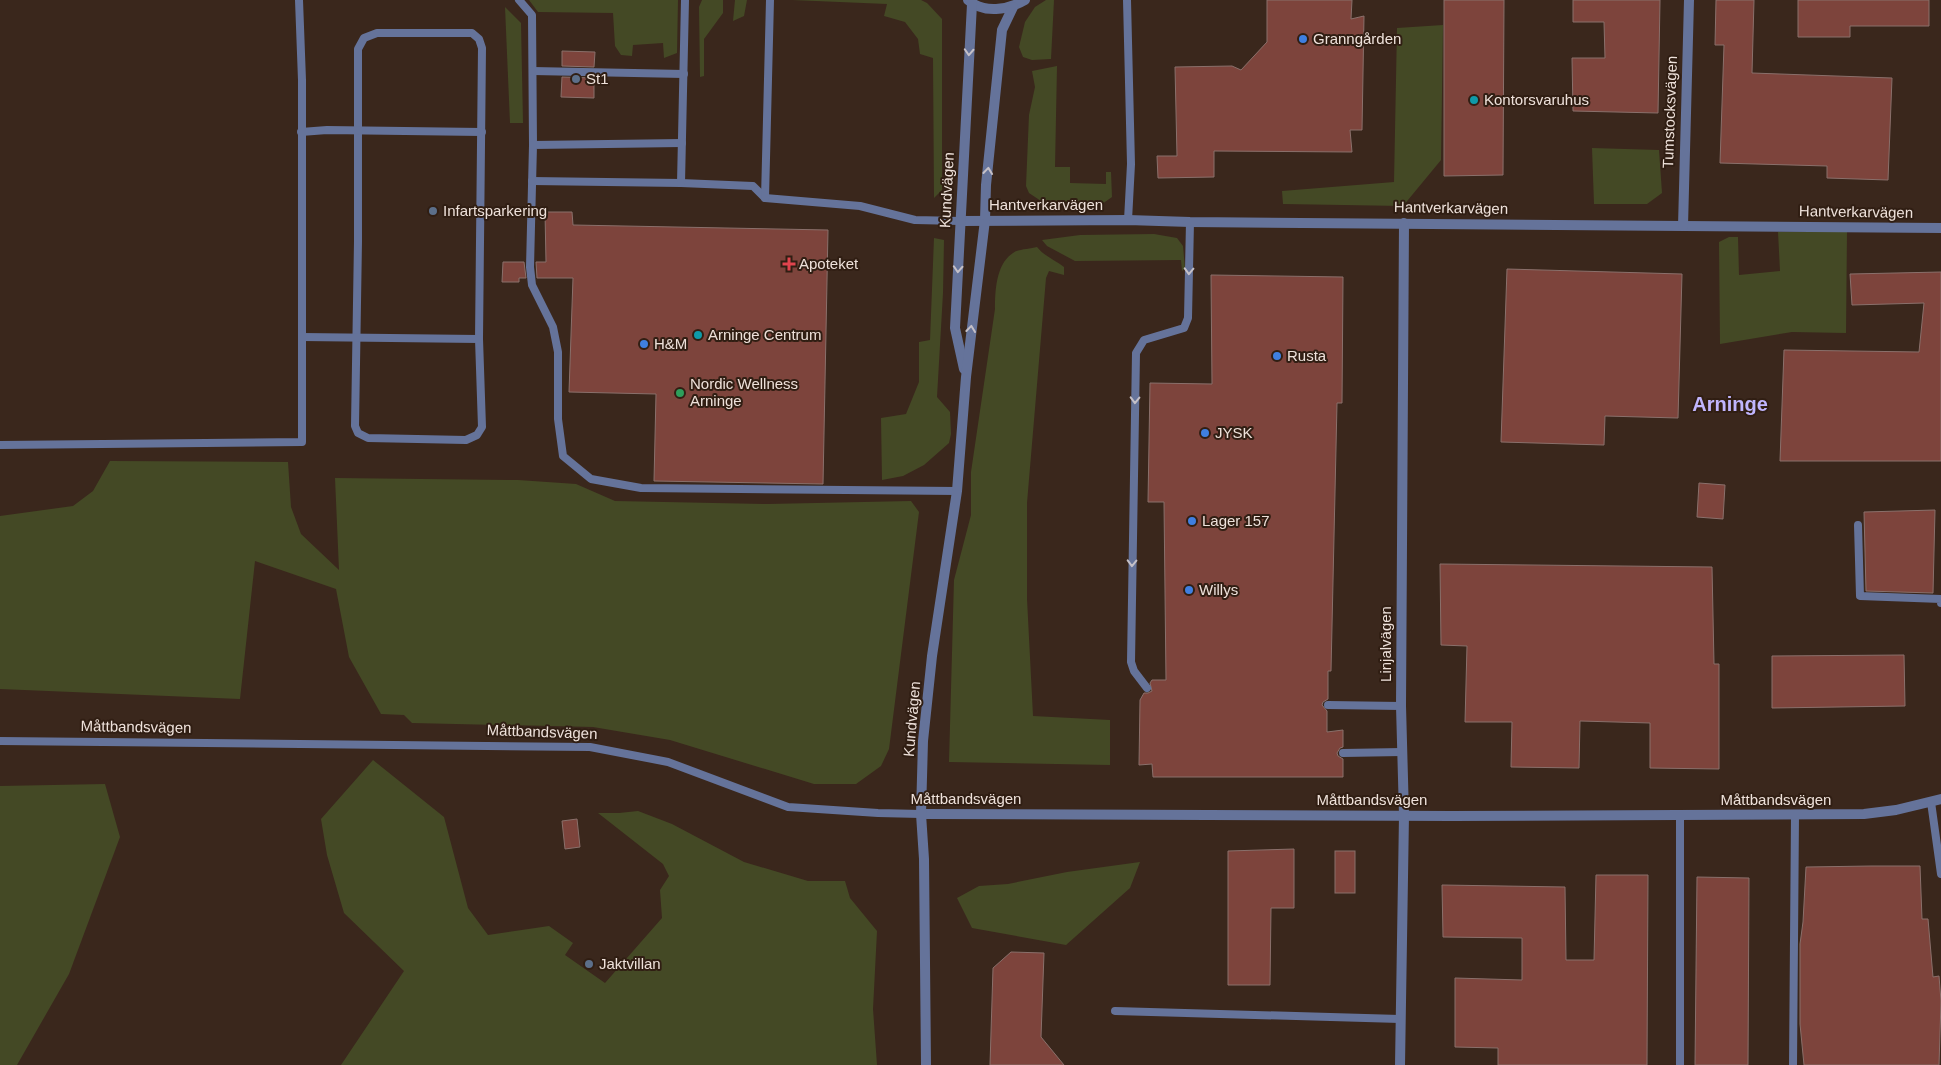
<svg xmlns="http://www.w3.org/2000/svg" width="1941" height="1065" viewBox="0 0 1941 1065" font-family="Arial,sans-serif">
<rect width="100%" height="100%" fill="#3a271c"/>
<g fill="#444925">
<path d="M 529,0 L 678,0 L 677,53 L 664,58 L 663,43 L 633,45 L 632,56 L 621,55 L 615,46 L 613,13 L 538,12 Z"/>
<path d="M 702,0 L 723,0 L 723,13 L 704,39 L 704,76 L 700,77 L 699,7 Z"/>
<path d="M 735,0 L 747,0 L 744,16 L 733,21 Z"/>
<path d="M 792,0 L 921,0 L 927,3 L 942,19 L 942,190 L 934,198 L 933,58 L 920,54 L 918,39 L 905,22 L 884,16 L 887,4 Z"/>
<path d="M 1046,0 L 1054,0 L 1051,59 L 1032,60 L 1023,57 L 1019,47 L 1025,22 L 1035,7 Z"/>
<path d="M 505,7 L 521,23 L 523,123 L 510,123 Z"/>
<path d="M 1443,25 L 1441,160 L 1403,206 L 1283,204 L 1282,191 L 1394,182 L 1397,28 Z"/>
<path d="M 1057,66 L 1055,167 L 1070,167 L 1070,183 L 1106,184 L 1106,172 L 1111,172 L 1112,197 L 1102,204 L 1073,204 L 1041,201 L 1029,193 L 1026,186 L 1029,115 L 1035,87 L 1032,71 Z"/>
<path d="M 1592,148 L 1659,150 L 1662,193 L 1647,204 L 1594,204 Z"/>
<path d="M 1778,232 L 1847,232 L 1846,333 L 1792,332 L 1720,344 L 1719,242 L 1729,237 L 1738,237 L 1739,275 L 1780,271 Z"/>
<path d="M 1154,234 L 1177,238 L 1183,246 L 1185,268 L 1182,271 L 1181,260 L 1075,261 L 1047,246 L 1042,240 L 1080,235 Z"/>
<path d="M 934,238 L 944,240 L 943,293 L 937,397 L 950,412 L 951,434 L 949,443 L 924,465 L 903,476 L 882,480 L 881,418 L 906,414 L 919,382 L 919,342 L 930,340 Z"/>
<path d="M 1037,247 C 1044,256 1055,260 1064,267 L 1064,275 L 1049,271 L 1046,278 L 1027,503 L 1027,599 L 1033,716 L 1110,720 L 1110,765 L 949,762 L 954,580 L 971,515 L 971,472 L 995,309 C 995,291 996,264 1013,253 C 1018,249 1030,249 1037,247 Z"/>
<path d="M 110,461 L 288,462 L 291,507 L 301,534 L 339,570 L 335,478 L 518,480 L 576,484 L 615,501 L 768,504 L 911,501 L 919,512 L 889,749 L 881,766 L 856,784 L 814,784 L 670,740 L 593,727 L 412,723 L 404,715 L 381,714 L 349,657 L 336,589 L 255,561 L 240,699 L 0,689 L 0,516 L 73,506 L 93,491 Z"/>
<path d="M 373,760 L 444,817 L 468,908 L 488,935 L 549,926 L 573,943 L 565,955 L 605,983 L 662,918 L 660,890 L 669,876 L 663,864 L 598,813 L 619,813 L 638,811 L 672,824 L 744,862 L 808,881 L 845,881 L 850,898 L 877,931 L 873,1009 L 877,1065 L 341,1065 L 404,971 L 344,913 L 327,855 L 321,819 Z"/>
<path d="M 105,784 L 120,837 L 69,974 L 17,1065 L 0,1065 L 0,786 Z"/>
<path d="M 1140,862 L 1130,888 L 1066,945 L 972,928 L 957,898 L 979,886 L 1008,884 L 1067,872 Z"/>
</g>
<g fill="#7d443c" stroke="#8a706b">
<path d="M 1267,0 L 1352,0 L 1351,19 L 1364,16 L 1362,130 L 1350,130 L 1352,152 L 1214,151 L 1214,177 L 1158,178 L 1157,156 L 1177,156 L 1175,67 L 1232,66 L 1241,70 L 1267,42 Z"/>
<path d="M 1444,0 L 1504,0 L 1503,175 L 1444,176 Z"/>
<path d="M 1573,0 L 1660,0 L 1658,113 L 1573,111 L 1572,58 L 1605,58 L 1604,22 L 1573,22 Z"/>
<path d="M 1716,0 L 1754,0 L 1752,73 L 1892,78 L 1888,180 L 1827,178 L 1827,166 L 1720,163 L 1724,45 L 1715,45 Z"/>
<path d="M 1798,0 L 1929,0 L 1929,26 L 1850,26 L 1850,37 L 1798,37 Z"/>
<path d="M 562,51 L 595,52 L 594,67 L 562,66 Z"/>
<path d="M 562,77 L 594,78 L 594,98 L 561,97 Z"/>
<path d="M 545,212 L 572,212 L 573,225 L 828,230 L 823,484 L 654,481 L 656,394 L 569,392 L 573,278 L 537,278 L 536,262 L 546,262 Z"/>
<path d="M 503,262 L 524,262 L 526,278 L 519,278 L 519,282 L 502,282 Z"/>
<path d="M 1507,269 L 1682,274 L 1678,418 L 1605,416 L 1604,445 L 1501,442 Z"/>
<path d="M 1941,272 L 1941,461 L 1780,461 L 1784,350 L 1919,352 L 1924,303 L 1852,305 L 1850,274 Z"/>
<path d="M 1211,275 L 1343,277 L 1342,403 L 1337,403 L 1331,671 L 1328,671 L 1328,699 L 1323,702 L 1322,705 L 1327,711 L 1327,732 L 1343,730 L 1343,747 L 1340,748 L 1337,753 L 1338,756 L 1343,759 L 1343,777 L 1153,777 L 1152,764 L 1139,765 L 1140,700 L 1144,693 L 1148,693 L 1152,691 L 1150,683 L 1152,680 L 1166,680 L 1164,502 L 1148,502 L 1150,383 L 1212,384 Z"/>
<path d="M 1699,483 L 1725,485 L 1723,519 L 1697,517 Z"/>
<path d="M 1935,510 L 1933,593 L 1866,591 L 1864,512 Z"/>
<path d="M 1440,564 L 1712,567 L 1714,664 L 1719,664 L 1719,769 L 1650,768 L 1650,723 L 1580,721 L 1579,768 L 1511,767 L 1512,722 L 1465,722 L 1467,646 L 1441,645 Z"/>
<path d="M 1904,655 L 1905,706 L 1772,708 L 1772,656 Z"/>
<path d="M 577,819 L 580,847 L 565,849 L 562,821 Z"/>
<path d="M 1294,849 L 1294,908 L 1271,908 L 1270,985 L 1228,985 L 1228,851 Z"/>
<rect x="1335" y="851" width="20" height="42"/>
<path d="M 1871,866 L 1920,866 L 1922,919 L 1928,919 L 1933,977 L 1939,976 L 1941,1001 L 1939,1065 L 1804,1065 L 1800,1024 L 1800,944 L 1803,922 L 1806,867 Z"/>
<path d="M 1596,875 L 1648,875 L 1647,1065 L 1498,1065 L 1498,1048 L 1455,1047 L 1455,978 L 1522,980 L 1522,938 L 1443,937 L 1442,885 L 1565,887 L 1566,960 L 1594,960 Z"/>
<path d="M 1697,877 L 1749,878 L 1748,1065 L 1695,1065 Z"/>
<path d="M 1011,952 L 1044,953 L 1041,1037 L 1064,1065 L 990,1065 L 993,968 Z"/>
</g>
<g fill="none" stroke-linecap="round" stroke-linejoin="round">
<g stroke="#65739a" stroke-width="8">
<path d="M 519,0 L 532,15 L 533,145"/>
<path d="M 1127,0 L 1131,164 L 1128,220"/>
<path d="M 377,33 L 472,33 L 479,39 L 482,48 L 479,339 L 482,427 L 477,435 L 466,440 L 368,438 L 358,433 L 355,426 L 358,241 L 358,49 L 364,38 Z"/>
<path d="M 533,71 L 684,74"/>
<path d="M 301,132 L 327,130 L 482,132"/>
<path d="M 682,143 L 533,145 L 530,267 L 532,285 L 553,327 L 558,352 L 558,419 L 563,456 L 591,479 L 641,488 L 957,491"/>
<path d="M 532,181 L 681,183 L 753,186 L 765,198 L 860,206 L 915,220 L 960,221"/>
<path d="M 681,183 L 685,0"/>
<path d="M 765,198 L 770,0"/>
<path d="M 302,337 L 479,339"/>
<path d="M 0,445 L 302,442 L 302,80 L 299,0"/>
<path d="M 1858,525 L 1860,596 L 1941,599 L 1941,603"/>
<path d="M 1147,688 L 1134,671 L 1131,662 L 1136,353 L 1144,340 L 1184,328 L 1188,318 L 1190,222"/>
<path d="M 1328,705 L 1401,706"/>
<path d="M 0,741 L 590,747 L 668,762 L 788,807 L 878,813 L 921,814"/>
<path d="M 1343,753 L 1402,752"/>
<path d="M 1931,802 L 1941,874"/>
<path d="M 1115,1011 L 1400,1019"/>
<path d="M 1680,1065 L 1680,815"/>
<path d="M 1793,1065 L 1795,815"/>
</g>
<g stroke="#65739a" stroke-width="10">
<path d="M 960,221 L 1128,220 L 1190,222 L 1941,228"/>
<path d="M 1683,226 L 1689,0"/>
<path d="M 921,814 L 1451,816 L 1864,814 L 1896,810 L 1941,799"/>
<path d="M 1400,1065 L 1404,815 L 1401,706 L 1404,223"/>
</g>
<g stroke="#65739a" stroke-width="10">
<path d="M 968,0 C 984,14 1008,10 1025,0"/>
<path d="M 964,369 L 955,328 L 972,4"/>
<path d="M 926,1065 L 924,859 L 921,814 L 923,741 L 932,656 L 957,491 L 966,377 L 985,220 L 986,185 L 1002,30 L 1013,7"/>
</g>
</g>
<defs><path id="oneway-chevron" d="M-2-3.5L2.5 0L-2 3.5" fill="none" stroke-width="1.6" stroke-linecap="round" stroke-linejoin="round" transform="scale(1.25)"/></defs>
<g stroke="#c5c0c7">
<use href="#oneway-chevron" transform="translate(969 52) rotate(93)"/>
<use href="#oneway-chevron" transform="translate(988 171) rotate(-84)"/>
<use href="#oneway-chevron" transform="translate(958 269) rotate(93)"/>
<use href="#oneway-chevron" transform="translate(1189 271) rotate(92)"/>
<use href="#oneway-chevron" transform="translate(971 329) rotate(-83)"/>
<use href="#oneway-chevron" transform="translate(1135 400) rotate(91)"/>
<use href="#oneway-chevron" transform="translate(1132 563) rotate(91)"/>
</g>
<g fill="#3f7fe0" stroke="#301e13" stroke-width="2">
<circle cx="1303" cy="39" r="5"/>
<circle cx="644" cy="344" r="5"/>
<circle cx="1277" cy="356" r="5"/>
<circle cx="1205" cy="433" r="5"/>
<circle cx="1192" cy="521" r="5"/>
<circle cx="1189" cy="590" r="5"/>
</g>
<g fill="#5c6f8a" stroke="#301e13" stroke-width="2">
<circle cx="576" cy="79" r="5"/>
<circle cx="433" cy="211" r="5"/>
<circle cx="589" cy="964" r="5"/>
</g>
<g fill="#0f9aa8" stroke="#301e13" stroke-width="2">
<circle cx="1474" cy="100" r="5"/>
<circle cx="698" cy="335" r="5"/>
</g>
<path fill="#e0444e" stroke="#301e13" stroke-width="2" d="M786.5 256.5h5v5h5v5h-5v5h-5v-5h-5v-5h5z"/>
<circle fill="#2e9e5b" stroke="#301e13" stroke-width="2" cx="680" cy="393" r="5"/>
<g text-anchor="middle" stroke-width="4" stroke-linejoin="round" paint-order="stroke">
<g font-size="15" fill="#eee1da" stroke="#301e13" text-anchor="start">
<text x="1313" y="44">Granngården</text>
<text x="586" y="84">St1</text>
<text x="1484" y="105">Kontorsvaruhus</text>
<text x="443" y="216">Infartsparkering</text>
<text x="799" y="269">Apoteket</text>
<text x="708" y="340">Arninge Centrum</text>
<text x="654" y="349">H&amp;M</text>
<text x="1287" y="361">Rusta</text>
<text x="690" y="389">Nordic Wellness<tspan x="690" dy="17">Arninge</tspan></text>
<text x="1215" y="438">JYSK</text>
<text x="1202" y="526">Lager 157</text>
<text x="1199" y="595">Willys</text>
<text x="599" y="969">Jaktvillan</text>
</g>
<g font-size="15" fill="#eee1da" stroke="#301e13">
<text transform="translate(1670 112) rotate(-88)" y="5">Tumstocksvägen</text>
<text transform="translate(947 190) rotate(-87)" y="5">Kundvägen</text>
<text x="1046" y="210">Hantverkarvägen</text>
<text transform="translate(1451 208) rotate(1)" y="5">Hantverkarvägen</text>
<text transform="translate(1856 212) rotate(1)" y="5">Hantverkarvägen</text>
<text transform="translate(1386 644) rotate(-90)" y="5">Linjalvägen</text>
<text transform="translate(912 719) rotate(-85)" y="5">Kundvägen</text>
<text transform="translate(136 727) rotate(1)" y="5">Måttbandsvägen</text>
<text transform="translate(542 732) rotate(2)" y="5">Måttbandsvägen</text>
<text x="966" y="804">Måttbandsvägen</text>
<text x="1372" y="805">Måttbandsvägen</text>
<text x="1776" y="805">Måttbandsvägen</text>
</g>
<g font-size="20" font-weight="bold" fill="#c0b5fd" stroke="#301e13">
<text x="1730" y="411">Arninge</text>
</g>
</g>
</svg>
